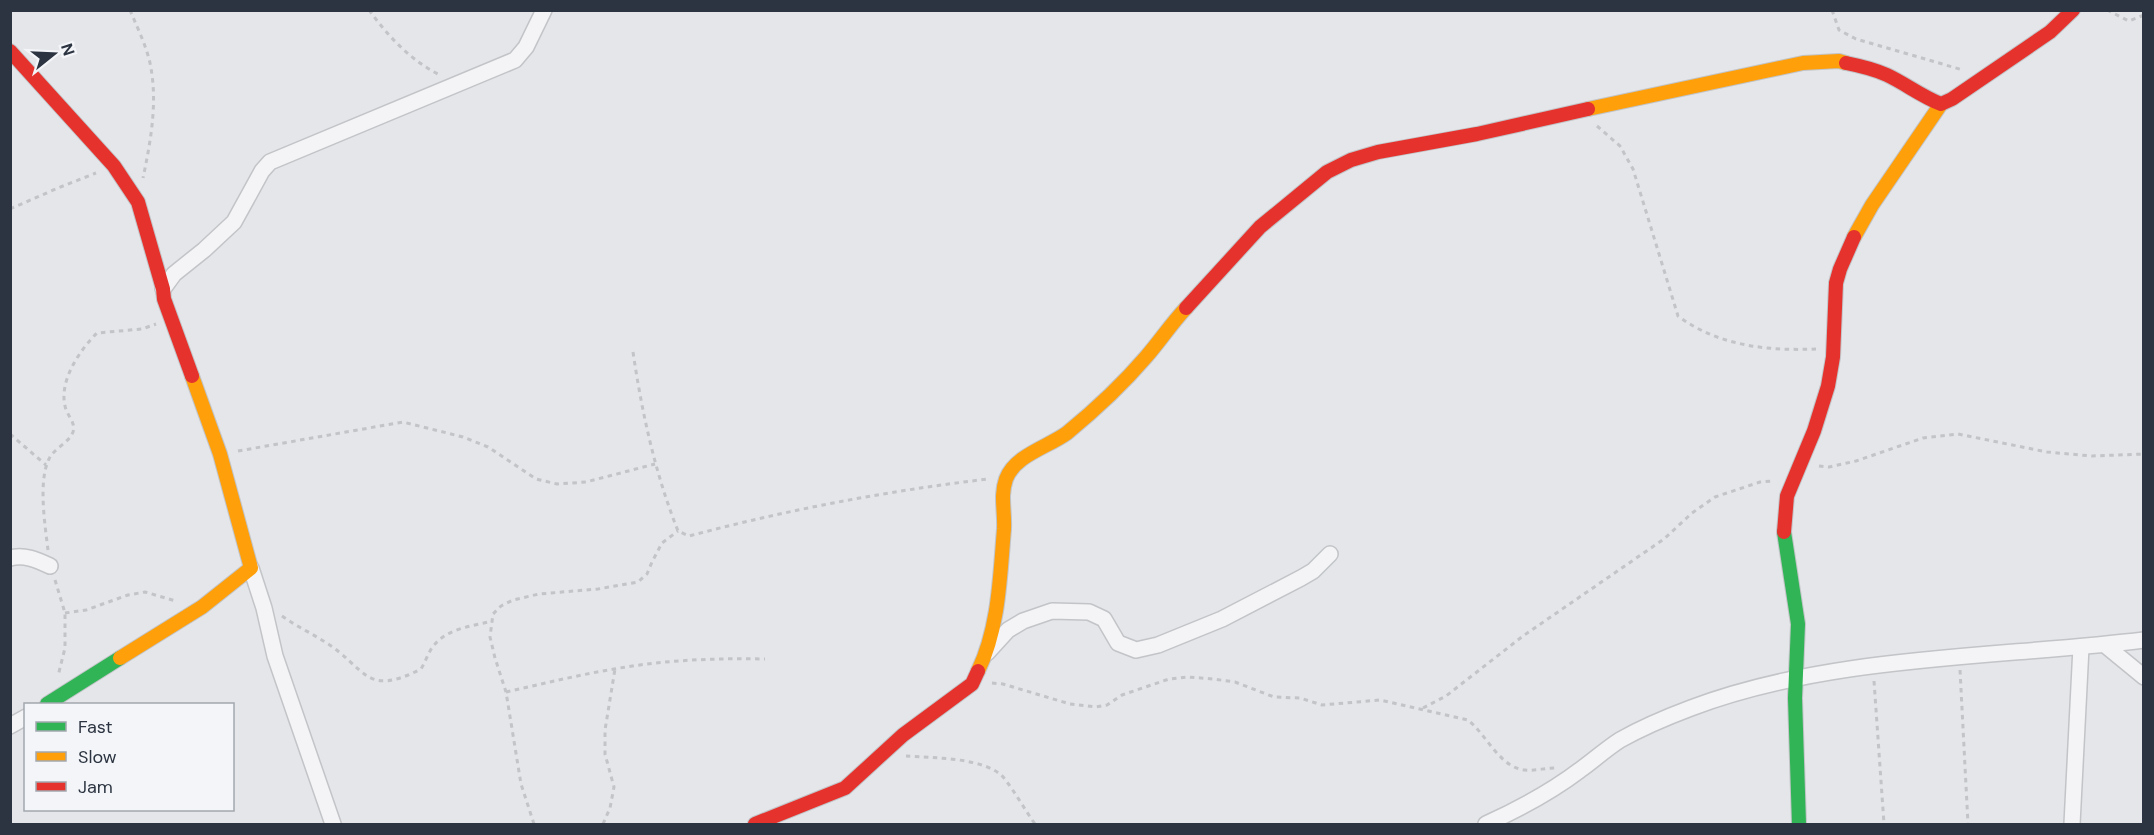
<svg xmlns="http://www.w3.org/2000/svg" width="2154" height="835" viewBox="0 0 2154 835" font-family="'DM Sans',sans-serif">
<rect width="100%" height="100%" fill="#e4e6e9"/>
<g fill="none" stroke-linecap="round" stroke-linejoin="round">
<g stroke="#c2c4c7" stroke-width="18">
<g id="street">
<path d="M 163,289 L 174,274 L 204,250 L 234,222 L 262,171 L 270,162 L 515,60 L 526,47 L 544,10"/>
<path d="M 10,558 C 24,554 37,560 50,566"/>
<path d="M 251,568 L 264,608 L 275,656 L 333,824"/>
<path d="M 2105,645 L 2144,677"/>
<path d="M 987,653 L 1008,630 L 1023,621 L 1052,611 L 1089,612 L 1104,619 L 1118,643 L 1136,650 L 1158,645 L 1222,619 L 1301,578 L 1313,571 L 1330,554"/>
<path d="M 10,726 L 26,717"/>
<path d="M 1486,824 C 1519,809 1551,792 1580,770 C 1594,760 1606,749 1620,740 C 1643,727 1667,717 1691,708 C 1831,655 1996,658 2144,640"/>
<path d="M 2072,824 L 2081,647"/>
</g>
</g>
<g stroke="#c2c4c7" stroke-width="16">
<g id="fast">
<path d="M 1784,532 L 1798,624 L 1795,698 L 1799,824"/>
<path d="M 47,704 L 120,658"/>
</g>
</g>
<g stroke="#c2c4c7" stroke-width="16">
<g id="slow">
<path d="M 1588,109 L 1803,63 L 1839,61 L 1846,63"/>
<path d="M 1854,237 L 1872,205 L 1941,104"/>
<path d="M 120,658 L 202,607 L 251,568 L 220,454 L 192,376"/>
<path d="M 978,671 C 999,628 1000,576 1004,529 C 1005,511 1000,496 1006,479 C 1015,455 1048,447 1067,433 C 1095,410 1122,385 1146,357 C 1160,341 1171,324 1186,308"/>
</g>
</g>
<g stroke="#c2c4c7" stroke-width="16">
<g id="jam">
<path d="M 10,51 L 114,166 L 138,202 L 163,289 L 164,299 L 192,376"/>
<path d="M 1846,63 C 1861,66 1874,69 1887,75 C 1906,84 1921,96 1941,104 L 1952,99 L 2050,32 L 2073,10"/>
<path d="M 1186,308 L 1260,227 L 1327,172 L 1351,160 L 1378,152 L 1477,134 L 1588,109"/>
<path d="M 1784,532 L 1787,496 L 1814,431 L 1828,386 L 1833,357 L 1836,283 L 1840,269 L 1854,237"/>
<path d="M 755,824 L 845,788 L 903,735 L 972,684 L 978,671"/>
</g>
</g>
<g stroke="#c2c4c7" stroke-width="3" stroke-dasharray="4.5 4.5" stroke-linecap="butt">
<path d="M 130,10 C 137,27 146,45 150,63 C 158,101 151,140 143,178"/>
<path d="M 369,10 C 388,36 411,61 440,75"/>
<path d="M 1832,10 L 1839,30 L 1856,39 L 1963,70"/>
<path d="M 2107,10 L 2129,21 L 2144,15"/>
<path d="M 1597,126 L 1620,146 L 1633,169 L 1678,316 C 1718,346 1768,351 1816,349"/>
<path d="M 10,209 L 58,188 L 96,173"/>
<path d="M 633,352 C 642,413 655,473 678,531 L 689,536 C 787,510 886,491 988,479"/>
<path d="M 10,434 L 46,465"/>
<path d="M 238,451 L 403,422 L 463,437 L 488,447 L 536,479 L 557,484 L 586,482 L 655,464"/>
<path d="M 1819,466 L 1829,467 L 1856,461 L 1923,438 L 1958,434 L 2047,452 L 2092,456 L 2144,454"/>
<path d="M 48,550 C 45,525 38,481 49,459 C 54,448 69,443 73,432 C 76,422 67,416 65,406 C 59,380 80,350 97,333 L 142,329 L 156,324"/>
<path d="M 55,580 L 65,613 L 65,648 L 58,676"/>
<path d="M 65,613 L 86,610 L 128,595 L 145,592 L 176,601"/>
<path d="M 282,616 C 296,626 311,633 325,642 C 367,668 364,698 421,669 C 426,661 429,650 435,644 C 449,628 473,626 492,621"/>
<path d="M 1960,670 L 1968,824"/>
<path d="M 1874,681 L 1884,824"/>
<path d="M 992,683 L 1003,684 L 1070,704 L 1096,707 L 1107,705 L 1122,695 L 1169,679 L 1188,677 L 1213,679 L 1235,682 L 1274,697 L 1300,698 L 1322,705 L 1380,700 L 1468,720 C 1486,734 1500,768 1525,770 C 1535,771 1545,768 1555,768"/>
<path d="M 506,692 C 542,684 578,675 614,669 C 664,660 715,658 765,659"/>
<path d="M 1423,708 L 1446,696 L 1523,636 L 1664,539 L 1692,513 L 1715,497 L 1760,482 L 1774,481"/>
<path d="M 906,756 C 932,758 986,757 1004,778 C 1015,792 1025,810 1035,824"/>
<path d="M 534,824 L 521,784 L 506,692 L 495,658 L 490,637 L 493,614 L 501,606 L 513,600 L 539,594 L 598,589 L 638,582 L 647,574 L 652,562 L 662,543 L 678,531"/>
<path d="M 603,824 L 610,808 L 614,787 L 605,754 L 605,730 L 615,669"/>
</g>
<use href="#street" stroke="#f4f4f6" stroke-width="15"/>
<use href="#fast" stroke="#30b455" stroke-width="14"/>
<use href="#slow" stroke="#ff9f0a" stroke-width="14"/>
<use href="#jam" stroke="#e5322d" stroke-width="14"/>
</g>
<rect width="2154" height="835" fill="none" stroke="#2c3441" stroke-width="24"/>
<rect x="24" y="703" width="210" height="108" fill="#f3f5f8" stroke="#a3a8af" stroke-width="1.5"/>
<rect x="36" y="722" width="30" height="9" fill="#30b455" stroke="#a3a8af" stroke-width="1.5"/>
<text x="78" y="733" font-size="18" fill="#2c3441">Fast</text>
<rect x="36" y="752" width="30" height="9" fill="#ff9f0a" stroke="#a3a8af" stroke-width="1.5"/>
<text x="78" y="763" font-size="18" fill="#2c3441">Slow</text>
<rect x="36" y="782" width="30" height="9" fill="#e5322d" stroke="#a3a8af" stroke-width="1.5"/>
<text x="78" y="793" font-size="18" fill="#2c3441">Jam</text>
<g transform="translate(54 54) rotate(72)" stroke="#f3f5f8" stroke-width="4.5" paint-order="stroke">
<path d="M0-4.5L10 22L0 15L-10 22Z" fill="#2c3441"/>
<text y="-9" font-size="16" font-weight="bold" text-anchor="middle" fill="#2c3441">N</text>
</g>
</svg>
